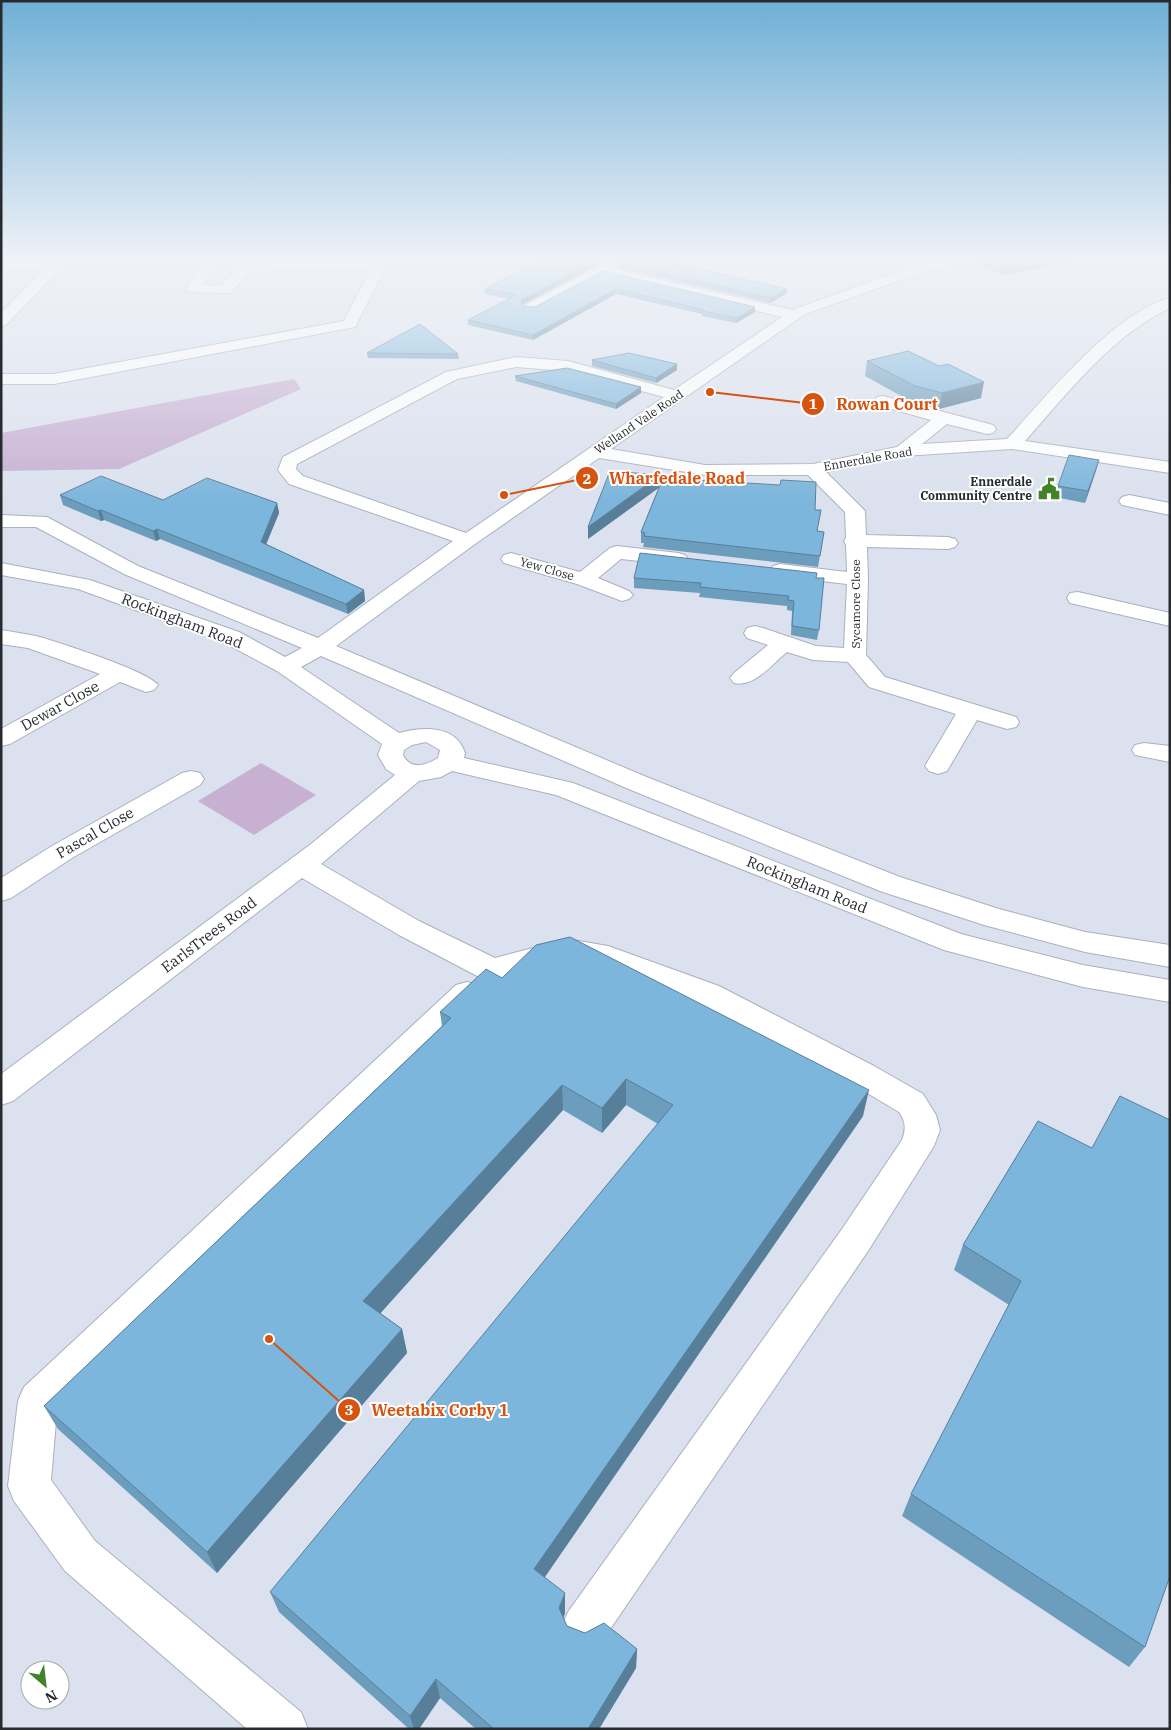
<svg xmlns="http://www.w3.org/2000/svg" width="1171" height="1730" viewBox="0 0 1171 1730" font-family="'IBM Plex Serif',serif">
<rect width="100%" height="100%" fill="#dbe1ee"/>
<g fill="#c7b0d2">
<path d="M 294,379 L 301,389 L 119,469 L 1,471 L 1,433 Z"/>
<path d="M 261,763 L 316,795 L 254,835 L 198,801 Z"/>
</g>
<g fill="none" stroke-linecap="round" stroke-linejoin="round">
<g stroke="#aab0bc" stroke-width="2">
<g id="minor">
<path d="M 57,258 L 71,258 L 6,325 L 1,326 L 1,313 L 44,270 L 1,270 L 1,262 L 53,262 Z"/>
<path d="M 206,258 L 220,258 L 203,285 L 221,286 L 245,260 L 250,259 L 374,263 L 376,258 L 390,258 L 355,327 L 54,384 L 1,384 L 1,374 L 54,374 L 344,321 L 370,271 L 254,267 L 230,293 L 188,292 L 186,289 Z"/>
<path d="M 614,258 L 631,258 L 614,269 L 792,310 L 917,265 L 949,258 L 973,258 L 971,261 L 926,271 L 805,314 L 611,449 L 705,465 L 813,464 L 897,447 L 931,420 L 877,405 L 875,401 L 877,397 L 883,396 L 993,425 L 996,429 L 993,433 L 987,434 L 947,424 L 922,444 L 1007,439 C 1046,397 1114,312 1170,298 L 1170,308 C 1111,336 1068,393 1025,441 L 1170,462 L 1170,473 L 1012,449 L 903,456 L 826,472 L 865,511 L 866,535 L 948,537 L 955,539 L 958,543 L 955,547 L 948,549 L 867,547 L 868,579 L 866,655 L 885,677 L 1016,717 L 1019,722 L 1016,727 L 1007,729 L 977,720 L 947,771 L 938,774 L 929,771 L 925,766 L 956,714 L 869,687 L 848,662 L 813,660 L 787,652 C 772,664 754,688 734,683 L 730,678 L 734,673 L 768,645 L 747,638 L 744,633 L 747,628 L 755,626 L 763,628 L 816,646 L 844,648 L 847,584 L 780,576 L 773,574 L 770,570 L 773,566 L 780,564 L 847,572 L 846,545 L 844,541 L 846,538 L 845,512 L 808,475 L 705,475 L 599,458 L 475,544 L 336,646 L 649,778 L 900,877 L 999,909 L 1085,932 L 1170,945 L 1170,967 L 1085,952 L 984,925 L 880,891 L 631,790 L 321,656 L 301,667 L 399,733 C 421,727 456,724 465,753 L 464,758 L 573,783 L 961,934 L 1083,965 L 1170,980 L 1170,1002 L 1083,987 L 944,950 L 556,795 L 452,771 L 441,777 L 419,781 L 321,864 L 419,921 L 495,958 L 567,939 L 608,946 L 719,986 L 874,1066 L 923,1094 L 936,1115 L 940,1130 L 934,1146 L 868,1251 L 600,1644 L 584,1651 L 568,1644 L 561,1628 L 568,1612 L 842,1229 L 902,1140 C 906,1129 906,1122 899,1112 L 852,1084 L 697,1002 L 595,964 L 567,961 L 492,981 L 481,978 L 399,935 L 302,878 L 13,1101 L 1,1105 L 1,1074 L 311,844 L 395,775 L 386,769 L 378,755 L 382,744 L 277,671 L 223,642 L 78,589 L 1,575 L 1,563 L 90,580 L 239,632 L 285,657 L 302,648 L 124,574 L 36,527 L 1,527 L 1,515 L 47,517 L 138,566 L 318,638 L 453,541 L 289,484 L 278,470 L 283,457 L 446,372 L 516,357 L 568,361 L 674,390 L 782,317 L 603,274 L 534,310 L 524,310 L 522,307 ZM 516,367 L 567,371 L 664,397 L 466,533 L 303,476 L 296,469 L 297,464 L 457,379 ZM 426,742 L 440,750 L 438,758 C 426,765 411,771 403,755 L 404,750 L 412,745 Z"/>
<path d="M 1129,495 L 1170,503 L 1170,515 L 1122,505 L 1119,501 L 1122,497 Z"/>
<path d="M 617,546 L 678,553 L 685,555 L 688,559 L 685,563 L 678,565 L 621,559 L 598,578 L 629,591 L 633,595 L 629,599 L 622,601 L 577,584 L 504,563 L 501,559 L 504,555 L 511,553 L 580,572 L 610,548 Z"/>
<path d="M 1078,592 L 1170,613 L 1170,626 L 1070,603 L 1067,598 L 1070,593 Z"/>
<path d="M 1,630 C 14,632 27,634 40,637 C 60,643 148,671 158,685 L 154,690 L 146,692 L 120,682 L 10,744 L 1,746 L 1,729 L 100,674 L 28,648 L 1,644 Z"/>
<path d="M 1144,743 L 1170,746 L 1170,762 L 1135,755 L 1132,750 L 1135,745 Z"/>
<path d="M 191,771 L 200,773 L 204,779 L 200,785 L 72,858 L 11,898 L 1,901 L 1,878 L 52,846 L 182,773 Z"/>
<path d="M 467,982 L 478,985 L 482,993 L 478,1001 L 57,1410 L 51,1480 L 95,1541 L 301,1712 L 308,1729 L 247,1729 L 65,1571 L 14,1501 L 8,1486 L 18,1401 L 24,1387 L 456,985 Z"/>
</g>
</g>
<use href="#minor" fill="#fff" fill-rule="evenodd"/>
</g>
<g fill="#6c9dbd">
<path d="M 544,258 L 611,258 L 522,305 L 522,306 L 535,307 L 603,271 L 755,312 L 736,323 L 702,316 L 702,314 L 616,294 L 533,340 L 468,325 L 468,320 L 509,299 L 485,294 L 485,289 Z"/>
<path d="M 628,258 L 673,258 L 667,262 L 787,289 L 787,293 L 770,303 L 619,268 L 619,263 Z"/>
<path d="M 974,258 L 1088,258 L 1002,275 L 973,262 Z"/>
<path d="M 367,353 L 458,354 L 459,359 L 368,358 Z"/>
<path d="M 592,360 L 677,370 L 656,383 L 592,366 Z"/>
<path d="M 867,361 L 939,366 L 981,398 L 939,409 L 912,402 L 865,376 Z"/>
<path d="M 515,376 L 641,387 L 641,393 L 616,409 L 516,381 Z"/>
<path d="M 1099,460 L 1085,503 L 1055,497 L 1058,486 Z"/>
<path d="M 660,475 L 660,485 L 815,510 L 818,531 L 824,532 L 818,567 L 643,547 L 644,543 L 641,543 L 641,532 L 659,487 L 588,539 Z"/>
<path d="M 60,495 L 163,500 L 277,503 L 279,513 L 266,544 L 364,590 L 365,601 L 348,614 L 160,539 L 156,541 L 104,520 L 101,521 L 63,505 Z"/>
<path d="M 634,578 L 816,578 L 819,630 L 817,640 L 791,635 L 792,611 L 787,610 L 787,606 L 699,597 L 700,593 L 634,588 Z"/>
<path d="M 502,978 L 863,1116 L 544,1577 L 565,1613 L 563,1619 L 567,1626 L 585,1633 L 637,1649 L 636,1668 L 599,1729 L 476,1729 L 440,1698 L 419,1729 L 409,1729 L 279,1612 L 270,1592 L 658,1124 L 626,1105 L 602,1133 L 563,1110 L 380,1313 L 402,1329 L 407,1353 L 217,1573 L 58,1429 L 44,1406 L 442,1026 L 440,1012 Z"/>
<path d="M 1038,1121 L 1145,1647 L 1129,1667 L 902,1516 L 911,1494 L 1009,1305 L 954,1270 L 963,1245 Z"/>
</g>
<g fill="#587f9a">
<path d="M 602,258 L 611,258 L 521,305 L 521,300 Z"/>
<path d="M 666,258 L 673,258 L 661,265 L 661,260 Z"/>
<path d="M 1061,258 L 1088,258 L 1002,275 L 1004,269 Z"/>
<path d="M 616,289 L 616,294 L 533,340 L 533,335 Z"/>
<path d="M 787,289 L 787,293 L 770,303 L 771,298 Z"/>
<path d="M 755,307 L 755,312 L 736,323 L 737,318 Z"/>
<path d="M 677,364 L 677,370 L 656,383 L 656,378 Z"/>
<path d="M 984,382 L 981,398 L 939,409 L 942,393 Z"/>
<path d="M 641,387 L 641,393 L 616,409 L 616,404 Z"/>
<path d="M 1099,460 L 1096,471 L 1085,503 L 1088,491 Z"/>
<path d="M 660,475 L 660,487 L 588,539 L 588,527 Z"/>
<path d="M 277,503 L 279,513 L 263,552 L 261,542 Z"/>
<path d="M 101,510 L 104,520 L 101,521 L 98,511 Z"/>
<path d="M 157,529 L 160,539 L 156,541 L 153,531 Z"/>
<path d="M 364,590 L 365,601 L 348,614 L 346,604 Z"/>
<path d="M 626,1079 L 626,1105 L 602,1133 L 602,1108 Z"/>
<path d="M 562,1085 L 563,1110 L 369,1326 L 363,1301 Z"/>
<path d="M 869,1090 L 863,1116 L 536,1590 L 534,1569 Z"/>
<path d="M 402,1329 L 407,1353 L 217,1573 L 207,1552 Z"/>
<path d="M 565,1593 L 565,1613 L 559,1629 L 559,1608 Z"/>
<path d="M 637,1649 L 636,1668 L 599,1729 L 588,1729 Z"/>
<path d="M 436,1679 L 440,1698 L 419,1729 L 414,1729 L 410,1716 Z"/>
</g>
<g fill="#7db6dc" stroke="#587f9a">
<path d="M 544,258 L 602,258 L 521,300 L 522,306 L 535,307 L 603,271 L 755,307 L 737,318 L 703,311 L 704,310 L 616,289 L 533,335 L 468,320 L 516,295 L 485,289 Z"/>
<path d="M 628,258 L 666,258 L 661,260 L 787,289 L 771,298 L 619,263 Z"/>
<path d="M 978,258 L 1061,258 L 1004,269 Z"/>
<path d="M 420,324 L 458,354 L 367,353 Z"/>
<path d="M 908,351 L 939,366 L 948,364 L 984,382 L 942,393 L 915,386 L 867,361 Z"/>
<path d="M 629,353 L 677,364 L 656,378 L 592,360 Z"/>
<path d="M 567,368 L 641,387 L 616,404 L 515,376 Z"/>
<path d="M 1069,455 L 1099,460 L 1088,491 L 1058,486 Z"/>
<path d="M 610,471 L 660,475 L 588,527 Z"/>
<path d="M 101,476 L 163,500 L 207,478 L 277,503 L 261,542 L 364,590 L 346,604 L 157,529 L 153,531 L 101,510 L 98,511 L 60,495 Z"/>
<path d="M 663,478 L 780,485 L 781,480 L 816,482 L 815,510 L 821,510 L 817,531 L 824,532 L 820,556 L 644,536 L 645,533 L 641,532 Z"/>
<path d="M 640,553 L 817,573 L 816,578 L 824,578 L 819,630 L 792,626 L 794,601 L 788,600 L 789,596 L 700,587 L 701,583 L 634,578 Z"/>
<path d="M 570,937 L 869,1090 L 534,1569 L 565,1593 L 559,1608 L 567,1626 L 585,1633 L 604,1623 L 637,1649 L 588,1729 L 494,1729 L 436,1679 L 410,1716 L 270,1592 L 673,1105 L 626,1079 L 602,1108 L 562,1085 L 363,1301 L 402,1329 L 207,1552 L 44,1406 L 451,1018 L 440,1012 L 486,969 L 502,978 L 536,945 Z"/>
<path d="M 1120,1096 L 1170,1120 L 1170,1576 L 1145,1647 L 911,1494 L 1021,1281 L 963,1245 L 1038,1121 L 1092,1148 Z"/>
</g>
<linearGradient id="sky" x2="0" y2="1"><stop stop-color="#6fafd5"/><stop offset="0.52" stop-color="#eff2f7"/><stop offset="1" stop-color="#eff2f7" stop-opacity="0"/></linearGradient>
<rect width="1171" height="500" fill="url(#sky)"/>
<defs>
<g id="civic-bare" transform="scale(1.725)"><path d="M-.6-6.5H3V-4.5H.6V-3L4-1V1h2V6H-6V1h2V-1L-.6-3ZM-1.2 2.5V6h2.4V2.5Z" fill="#418427" stroke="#fff" stroke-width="2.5" paint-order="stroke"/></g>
</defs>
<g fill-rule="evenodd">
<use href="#civic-bare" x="1049" y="489"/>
</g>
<g text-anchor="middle" stroke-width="4" stroke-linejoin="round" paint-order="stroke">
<g font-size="12" fill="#272a2f" stroke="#fff">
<text transform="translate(639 422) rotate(-34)" y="4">Welland Vale Road</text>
<text transform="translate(868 459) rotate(-10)" y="4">Ennerdale Road</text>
<text transform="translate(547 569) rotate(16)" y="4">Yew Close</text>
<text transform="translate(856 604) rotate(-90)" y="4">Sycamore Close</text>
</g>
<g font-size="12" font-weight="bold" fill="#272a2f" stroke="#fff" text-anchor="end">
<text x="1032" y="486">Ennerdale<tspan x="1032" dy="14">Community Centre</tspan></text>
</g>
<g font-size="15" fill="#272a2f" stroke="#fff">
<text transform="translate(182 621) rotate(21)" y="5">Rockingham Road</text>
<text transform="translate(60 706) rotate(-29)" y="5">Dewar Close</text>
<text transform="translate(95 833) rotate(-30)" y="5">Pascal Close</text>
<text transform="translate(807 885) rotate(22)" y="5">Rockingham Road</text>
<text transform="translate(209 935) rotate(-37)" y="5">EarlsTrees Road</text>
</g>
</g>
<path fill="none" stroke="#d55410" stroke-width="2" d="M710 392L813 404M504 495L587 478M269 1339L349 1410"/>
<g fill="#d55410" stroke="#fff" stroke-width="2">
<circle cx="710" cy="392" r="5"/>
<circle cx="504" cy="495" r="5"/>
<circle cx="269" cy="1339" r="5"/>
<circle cx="813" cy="404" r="12"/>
<circle cx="587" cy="478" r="12"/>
<circle cx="349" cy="1410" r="12"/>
</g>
<g font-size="15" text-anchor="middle" font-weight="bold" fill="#fff">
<text x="813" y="409">1</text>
<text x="587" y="484">2</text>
<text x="349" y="1415">3</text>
</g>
<g font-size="16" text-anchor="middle" font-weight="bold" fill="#d55410" stroke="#fff" stroke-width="4" stroke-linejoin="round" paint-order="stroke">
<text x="887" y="410">Rowan Court</text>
<text x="677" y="484">Wharfedale Road</text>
<text x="440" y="1416">Weetabix Corby 1</text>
</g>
<rect width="1171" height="1730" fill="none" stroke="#272a2f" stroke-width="5"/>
<g transform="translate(45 1685) rotate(152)"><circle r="24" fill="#ffffff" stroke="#a9aaac"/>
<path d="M0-4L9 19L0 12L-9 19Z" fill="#418427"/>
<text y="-8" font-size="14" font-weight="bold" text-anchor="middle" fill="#272a2f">N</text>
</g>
</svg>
